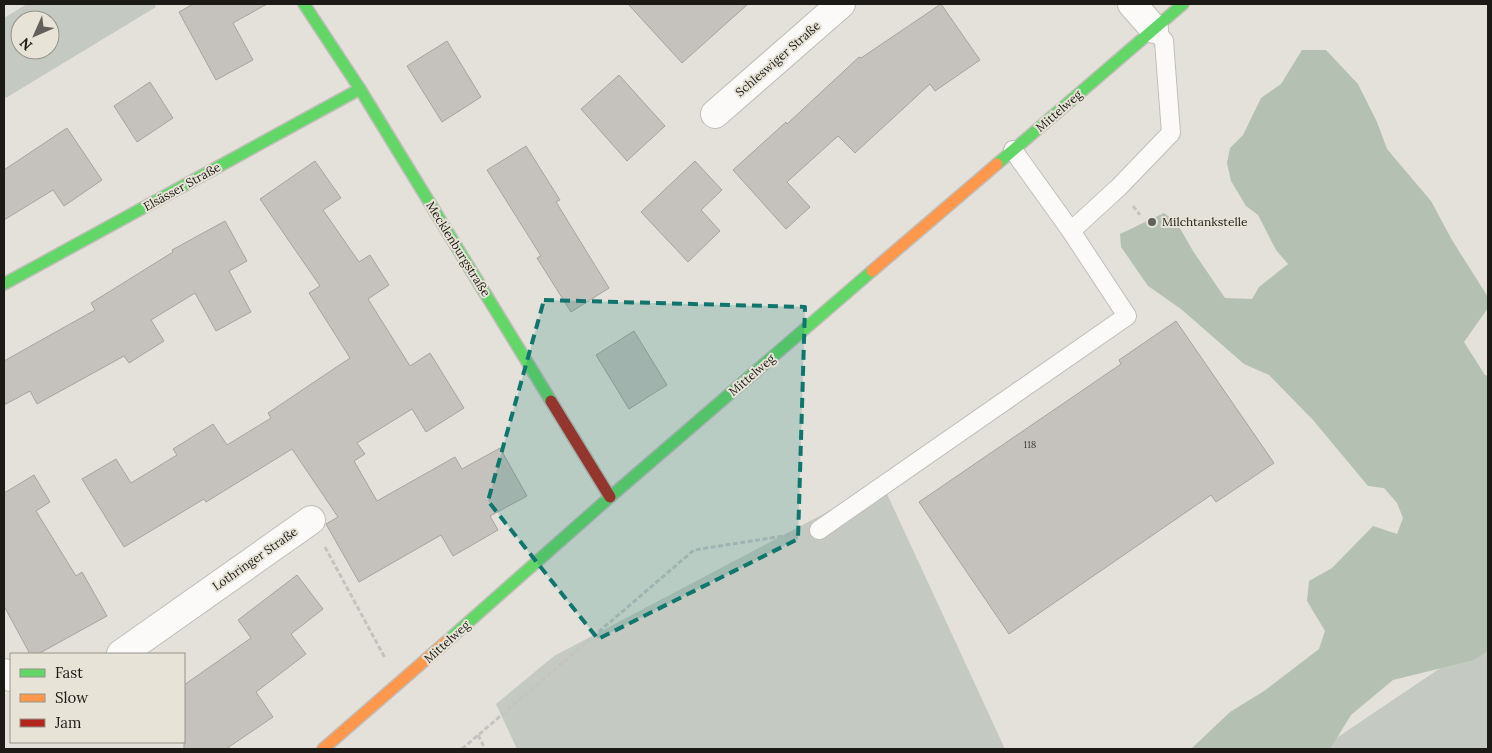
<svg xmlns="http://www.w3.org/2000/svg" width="1492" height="753" viewBox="0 0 1492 753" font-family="Lora,serif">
<rect width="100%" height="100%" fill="#e4e1da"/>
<g fill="#c4cac1" fill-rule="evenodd">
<path d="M 27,4 L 154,4 L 156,7 L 4,99 L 4,18 ZM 20,20 L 50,20 L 50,50 L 20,50 Z"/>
<path d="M 882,483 L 1005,749 L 517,749 L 496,704 L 554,656 Z"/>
<path d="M 1488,636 L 1488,749 L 1320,749 Z"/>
</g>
<path fill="#b4c1b2" d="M 1302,50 L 1326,50 L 1358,84 L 1377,122 L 1387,149 L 1431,201 L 1452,240 L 1488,297 L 1488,308 L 1464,342 L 1485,375 L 1488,376 L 1488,651 L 1474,660 L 1393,680 L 1351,715 L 1330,749 L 1191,749 L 1230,712 L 1264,691 L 1319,649 L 1325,631 L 1307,601 L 1309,581 L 1332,568 L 1373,526 L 1397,534 L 1403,518 L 1397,503 L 1384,488 L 1368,486 L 1313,420 L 1269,375 L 1244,364 L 1181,309 L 1148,286 L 1121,247 L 1120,234 L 1164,213 L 1177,223 L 1193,251 L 1225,298 L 1252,299 L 1259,287 L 1288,264 L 1276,250 L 1258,215 L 1246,206 L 1231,181 L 1227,163 L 1230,148 L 1243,135 L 1261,98 L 1281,84 Z"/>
<g fill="#c5c2bd" stroke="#a7a49f">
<path d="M 193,4 L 267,4 L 233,23 L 253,60 L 216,80 L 179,12 Z"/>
<path d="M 628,4 L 748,4 L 682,63 Z"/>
<path d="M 941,4 L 980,60 L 935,91 L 930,84 L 855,153 L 838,136 L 787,182 L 810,207 L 786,229 L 733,170 L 786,122 L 787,124 L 859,57 L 861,58 Z"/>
<path d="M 447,41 L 481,97 L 442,122 L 407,66 Z"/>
<path d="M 619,75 L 665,126 L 627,161 L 581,109 Z"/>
<path d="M 150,82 L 173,118 L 137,142 L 114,106 Z"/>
<path d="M 67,128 L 102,180 L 64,206 L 53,190 L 4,220 L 4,170 Z"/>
<path d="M 526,146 L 560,200 L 556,202 L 609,288 L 571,312 L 537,258 L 541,256 L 487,170 Z"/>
<path d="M 315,161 L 341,198 L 323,210 L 359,262 L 370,255 L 389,285 L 368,299 L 410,366 L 430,353 L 464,408 L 426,432 L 412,409 L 357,443 L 365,454 L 354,461 L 377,501 L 455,457 L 462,469 L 500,448 L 527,496 L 490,516 L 498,530 L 453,556 L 441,535 L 359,582 L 326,524 L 338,517 L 292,449 L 206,502 L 204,499 L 124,547 L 82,479 L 116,459 L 131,483 L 177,455 L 173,449 L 213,424 L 227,445 L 271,418 L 268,413 L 350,358 L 309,293 L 320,286 L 260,199 Z"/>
<path d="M 695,161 L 722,190 L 701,210 L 720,231 L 688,262 L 641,212 Z"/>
<path d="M 225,221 L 247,261 L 229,271 L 251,312 L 216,331 L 195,293 L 151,320 L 164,341 L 129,363 L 124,356 L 37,404 L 30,391 L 4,405 L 4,361 L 95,310 L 91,303 L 173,252 L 172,250 Z"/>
<path d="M 1176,321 L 1274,463 L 1216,502 L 1211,495 L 1009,634 L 919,502 L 1121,364 L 1119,360 Z"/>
<path d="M 634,331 L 667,385 L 629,409 L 596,355 Z"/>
<path d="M 34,475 L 50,502 L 36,511 L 76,576 L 82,572 L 107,616 L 38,654 L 30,654 L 4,606 L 4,493 Z"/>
<path d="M 297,575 L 323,609 L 291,634 L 306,654 L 256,692 L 273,717 L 226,749 L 184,749 L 184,685 L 251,638 L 238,620 Z"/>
</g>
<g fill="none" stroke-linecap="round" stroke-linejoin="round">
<g stroke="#c0beb9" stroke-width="20">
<g id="lane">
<path d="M 1071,231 L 1119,187 L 1171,133 L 1164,41 L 1154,29"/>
<path d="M 819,530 L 1127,316 L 1071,231 L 1013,150"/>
</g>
</g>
<g stroke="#c0beb9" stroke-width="30">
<g id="street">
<path d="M 1132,4 L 1154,29"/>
<path d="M 715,114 L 841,4"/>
<path d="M 121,654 L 311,520"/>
<path d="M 4,673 L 11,677"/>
</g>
</g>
<g stroke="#c0beb9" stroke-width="14">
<g id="fast">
<path d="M 304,4 L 360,89 L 551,401"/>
<path d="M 997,164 L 1183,4"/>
<path d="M 4,284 L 360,89"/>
<path d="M 446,642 L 610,497 L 872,271"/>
</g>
</g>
<g stroke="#c0beb9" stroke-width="14">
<g id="slow">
<path d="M 872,271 L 997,164"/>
<path d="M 323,749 L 446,642"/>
</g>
</g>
<g stroke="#c0beb9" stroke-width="14">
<path id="jam" d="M 551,401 L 610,497"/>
</g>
<g stroke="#c4c3c1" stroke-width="3" stroke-dasharray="5 2.5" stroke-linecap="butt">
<path d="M 1133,206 L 1140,215"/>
<path d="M 325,547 L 385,658"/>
<path d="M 478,735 L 485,749"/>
<path d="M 462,749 L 694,550 L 796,534"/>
</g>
<use href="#lane" stroke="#fbfaf9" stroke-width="18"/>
<use href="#street" stroke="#fbfaf9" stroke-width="28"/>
<use href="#fast" stroke="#63d668" stroke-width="11"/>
<use href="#slow" stroke="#ff974d" stroke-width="11"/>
<use href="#jam" stroke="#b3261e" stroke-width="11"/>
</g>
<path fill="#0f766e" fill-opacity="0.2" stroke="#0f766e" stroke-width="4" stroke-dasharray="10 6" stroke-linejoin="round" d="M 544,300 L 805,307 L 798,539 L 598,639 L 488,501 Z"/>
<circle fill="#61605b" stroke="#e7e3d7" stroke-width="2" cx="1152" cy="222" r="5"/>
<g text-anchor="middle" stroke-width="4" stroke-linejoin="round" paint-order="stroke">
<g font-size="10" fill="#464440">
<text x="1030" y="448">118</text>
</g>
<g font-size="12" fill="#1b1a16" stroke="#e7e3d7">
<text transform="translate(778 59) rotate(-41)" y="4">Schleswiger Straße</text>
<text transform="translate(1059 111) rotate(-41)" y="4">Mittelweg</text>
<text transform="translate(182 187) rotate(-29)" y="4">Elsässer Straße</text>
<text transform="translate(458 249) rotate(58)" y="4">Mecklenburgstraße</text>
<text transform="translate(752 375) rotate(-41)" y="4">Mittelweg</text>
<text transform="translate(255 559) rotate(-35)" y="4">Lothringer Straße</text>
<text transform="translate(447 642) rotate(-42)" y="4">Mittelweg</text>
</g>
<g font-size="12" fill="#1b1a16" stroke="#e7e3d7" text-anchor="start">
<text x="1162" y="226">Milchtankstelle</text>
</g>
</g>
<rect width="1492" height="753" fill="none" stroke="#1b1a16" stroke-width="10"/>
<rect x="10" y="653" width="175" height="90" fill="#e7e3d7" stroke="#95938a"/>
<rect x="20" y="669" width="25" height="8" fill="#63d668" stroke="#95938a"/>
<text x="55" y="678" font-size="15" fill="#1b1a16">Fast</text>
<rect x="20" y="694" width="25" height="8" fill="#ff974d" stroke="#95938a"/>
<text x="55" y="703" font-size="15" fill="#1b1a16">Slow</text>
<rect x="20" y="719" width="25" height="8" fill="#b3261e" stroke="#95938a"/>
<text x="55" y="728" font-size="15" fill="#1b1a16">Jam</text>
<g transform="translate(35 35) rotate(225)"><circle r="24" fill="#e7e3d7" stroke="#95938a"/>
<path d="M0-4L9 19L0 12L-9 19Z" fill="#61605b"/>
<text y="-8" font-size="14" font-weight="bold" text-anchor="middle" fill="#1b1a16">N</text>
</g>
</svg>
